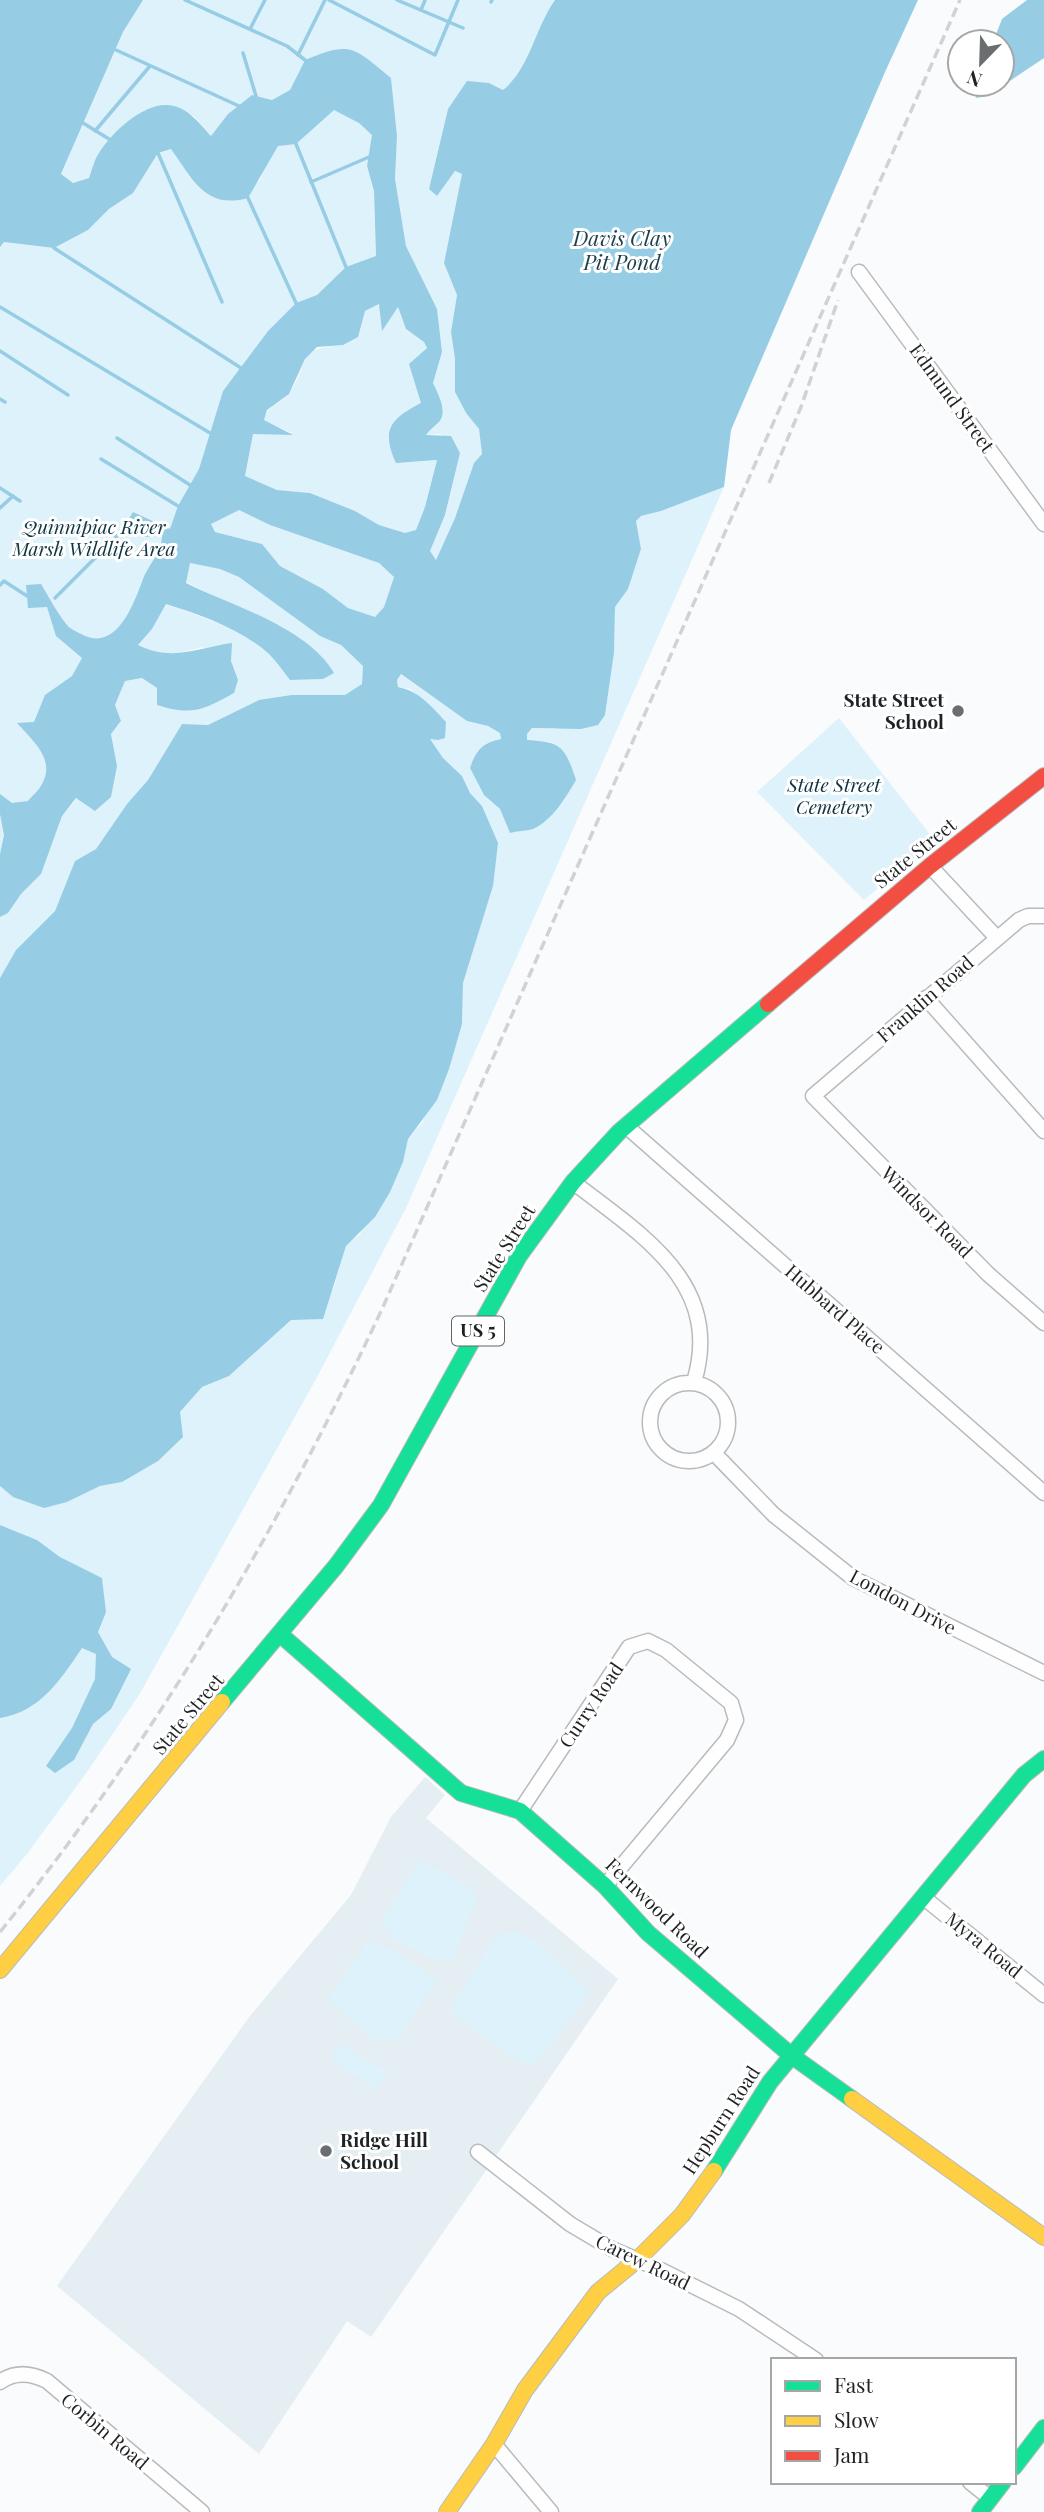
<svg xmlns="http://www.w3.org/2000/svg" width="1044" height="2512" viewBox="0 0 1044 2512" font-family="'Playfair Display',serif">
<rect width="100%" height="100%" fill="#f9fbfd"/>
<path fill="#e4eef3" d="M 425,1777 L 445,1795 L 426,1818 L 618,1979 L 371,2337 L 347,2321 L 259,2454 L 57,2286 L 250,2016 L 351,1895 L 391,1817 Z"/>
<g fill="#def2fb">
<path d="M 143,0 L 555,0 C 535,28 530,67 503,90 L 489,83 L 448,109 L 429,189 L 437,196 L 455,171 L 462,174 L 444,263 L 457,295 L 451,332 L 455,359 L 455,392 L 466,413 L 479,429 L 482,454 L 474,463 L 455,518 L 436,560 L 430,551 L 445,515 L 460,453 L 441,434 L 425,435 L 430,428 L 438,424 L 440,398 L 433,383 L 442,352 L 437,309 L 406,246 L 395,179 L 397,136 L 391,78 L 305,60 L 290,90 L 272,100 L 252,95 L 228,114 L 211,136 L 194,116 L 145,110 C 115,131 101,143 89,178 L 73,183 L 61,175 L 123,32 Z"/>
<path d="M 334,109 L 359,123 L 373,135 L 367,166 L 374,191 L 376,257 L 346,267 L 317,295 L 296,303 L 268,331 L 223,391 L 199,469 L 188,489 L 220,517 L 239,510 L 270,525 L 379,563 L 394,577 L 384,607 L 375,617 L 348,608 L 323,589 L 280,566 L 262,544 L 215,532 L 211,524 L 89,700 L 43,783 L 4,834 L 0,854 L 0,247 L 3,242 L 54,248 L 88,230 L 109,209 L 133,193 L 158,153 L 172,149 L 188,175 L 259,181 L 270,157 L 278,145 L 315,127 Z"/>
<path d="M 380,304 L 382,329 L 398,307 L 406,329 L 424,342 L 427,348 L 410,364 L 422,403 L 413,462 L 437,460 L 425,507 L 416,531 L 405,533 L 379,525 L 355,511 L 310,493 L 277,490 L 245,476 L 253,434 L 291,433 L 264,420 C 269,402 281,405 290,392 C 312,360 293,349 343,345 L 365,311 Z"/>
<path d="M 724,487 L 406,1208 L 316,1379 L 139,1695 L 87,1772 L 27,1854 L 0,1886 L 0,1527 L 104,1597 L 102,1578 L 60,1557 L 37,1540 L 0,1525 L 0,1486 L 13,1497 L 67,1502 L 100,1486 L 122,1482 L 157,1461 L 180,1412 L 202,1387 L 229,1376 L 291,1320 L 333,1290 L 346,1245 L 360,1234 L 403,1162 L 408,1138 L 422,1123 L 462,1024 L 463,983 L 493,886 L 487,820 L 482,806 L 470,793 L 462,776 L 443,758 L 429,738 L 438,740 L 411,689 L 398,687 L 397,680 L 400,674 L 467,721 L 488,726 L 500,733 L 501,739 C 480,744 477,748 470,768 L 484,795 L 500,809 L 510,833 C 542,827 546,821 566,796 L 550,742 L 527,740 L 527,734 L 532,728 L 555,729 L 605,716 L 614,653 L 615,607 L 628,589 L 641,549 L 636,521 L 641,516 L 661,511 Z"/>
<path d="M 190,563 L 220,569 L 239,577 L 320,636 L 341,645 L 363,666 L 362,684 L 345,695 L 259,700 L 208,725 L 182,724 L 148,780 L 127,804 L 96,849 L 75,861 L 55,911 L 16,950 L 0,978 L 0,917 L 8,913 L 21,894 L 41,874 L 62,816 L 77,798 L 117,766 L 111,734 L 121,722 L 115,705 L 125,681 L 142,678 L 157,688 L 238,680 L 231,661 L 202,647 C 179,655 160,656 138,645 L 152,629 L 166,604 C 201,617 240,628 269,654 C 277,662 283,671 290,680 L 323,679 L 212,595 L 186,582 Z"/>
<path d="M 839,718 L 935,841 L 864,900 L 757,792 Z"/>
<path d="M 419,1860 L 469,1886 L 477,1898 L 453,1960 L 431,1958 L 393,1940 L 382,1921 Z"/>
<path d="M 516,1932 L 537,1942 L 590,1992 L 536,2064 L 519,2062 L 449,2011 L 497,1934 Z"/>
<path d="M 368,1940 L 398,1952 L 437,1981 L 398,2039 L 375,2040 L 328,1999 Z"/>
<path d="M 339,2043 L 388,2072 L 376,2090 L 330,2059 Z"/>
</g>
<g fill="#96cce4" fill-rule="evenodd">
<path d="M 0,0 L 143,0 L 123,32 L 61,174 L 73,183 L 89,178 C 92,170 94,160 99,153 C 111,133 143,103 168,105 C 187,106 200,124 211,136 L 228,114 L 252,95 L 272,100 L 290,90 L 305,60 C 352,40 354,48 391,78 L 397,136 L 395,179 L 406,246 L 437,309 L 442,352 L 433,383 C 438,394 448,411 439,422 C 434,427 430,429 426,435 L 451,436 L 460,453 L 445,515 L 430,551 L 436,560 L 455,518 L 474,463 L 482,454 L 479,429 L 466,413 L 455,392 L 455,359 L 451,332 L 457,295 L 444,263 L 462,174 L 455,171 L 437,196 L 429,189 L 448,109 L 467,81 L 489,83 L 503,90 C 530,68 535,28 555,0 L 918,0 L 885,72 L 731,430 L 724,487 L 661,511 L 641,516 L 636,521 L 641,549 L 628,589 L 615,607 L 614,653 L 605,715 L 598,725 L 581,729 L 532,728 L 527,734 L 527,740 C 562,742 565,747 576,780 C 566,797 552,821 533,829 C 526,831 517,831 510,833 L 500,809 L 484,795 L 470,768 C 476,750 482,743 501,739 L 500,733 L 488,726 L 467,721 L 401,674 L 397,680 L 398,687 C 419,691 431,706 446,722 L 445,738 L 438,740 L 430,739 L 443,758 L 462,776 L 470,793 L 482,806 L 498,843 L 493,886 L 463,983 L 462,1024 L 449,1069 L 437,1100 L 408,1139 L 403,1162 L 390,1192 L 375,1217 L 346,1246 L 323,1319 L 291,1320 L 229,1376 L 202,1387 L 180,1412 L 183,1437 L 158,1461 L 122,1482 L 100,1486 L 67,1502 L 44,1508 L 13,1497 L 0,1486 L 0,978 L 16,950 L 55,911 L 75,861 L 96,849 L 127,804 L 148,780 L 182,724 L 208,725 L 259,700 L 292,695 L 345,695 L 362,684 L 363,666 L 341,645 L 320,636 L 239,577 L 220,569 L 190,563 L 186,583 C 232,606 307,627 334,673 L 323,679 L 290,680 C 283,671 277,662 269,654 C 241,629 201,615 166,604 L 152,629 L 138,645 C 172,662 197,648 232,643 L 231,661 L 238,680 L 234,693 C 203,710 192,716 157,705 L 157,688 L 142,678 L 125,681 L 115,705 L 121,721 L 111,734 L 117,766 L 111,797 L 95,811 L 76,798 L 62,816 L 41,874 L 21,894 L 8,913 L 0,917 L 0,854 L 4,835 L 0,814 L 0,794 L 12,803 L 28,801 C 32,796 39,790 42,784 C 56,759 32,740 17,723 L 34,722 L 45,695 L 72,676 L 82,658 L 56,636 L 47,607 L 28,608 L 26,585 L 41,584 C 49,597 57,613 67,625 C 70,629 76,631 81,634 C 116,653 133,606 143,579 C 149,564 162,552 162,536 L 144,537 L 121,532 L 133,512 L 170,529 L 178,506 L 199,469 L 223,391 L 268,331 L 296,303 L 317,295 L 346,267 L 376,256 L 374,191 L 367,166 L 372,135 L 359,123 L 334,110 L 296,144 L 278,146 L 248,198 C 205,210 192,178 171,149 L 158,153 L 133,193 L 109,209 L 88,230 L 54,248 L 4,242 L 0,247 ZM 379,304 L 382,331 L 398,307 L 406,329 L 424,342 L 427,348 L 409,364 L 421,403 C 390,419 381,430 396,463 L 437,460 L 425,507 L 416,530 L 405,533 L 379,525 L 355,511 L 310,493 L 277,490 L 245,476 L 253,434 L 293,435 L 264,420 L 267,410 L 289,394 L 305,359 L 317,347 L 343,345 L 358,337 L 365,311 ZM 239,510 L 270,525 L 379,563 L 394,577 L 384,607 L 375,617 L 348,608 L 323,589 L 280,566 L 262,544 L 215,532 L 211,524 Z"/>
<path d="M 1027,0 L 1044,0 L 1044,58 L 989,95 L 977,98 L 972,93 L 976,84 L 1002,84 L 1002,42 L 993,42 L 1002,19 Z"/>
<path d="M 0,1525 L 37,1540 L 60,1557 L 102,1578 L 106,1612 L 98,1632 L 112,1657 L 131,1669 L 111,1709 L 93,1724 L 74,1760 L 55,1773 L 46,1766 L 72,1728 L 95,1679 L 96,1654 L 82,1648 C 61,1679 40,1712 0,1718 Z"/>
</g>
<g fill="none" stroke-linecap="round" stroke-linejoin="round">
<g stroke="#96cce4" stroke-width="3.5">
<path d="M 185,0 L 287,46 L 305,60"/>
<path d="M 329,0 L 435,55 L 458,0"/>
<path d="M 397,0 L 463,28"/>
<path d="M 491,2 L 492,0"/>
<path d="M 421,10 L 425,0"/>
<path d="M 250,29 L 265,0"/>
<path d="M 116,50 L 239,106"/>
<path d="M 243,53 L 256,96"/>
<path d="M 298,55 L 325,0"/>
<path d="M 83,123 L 109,139"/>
<path d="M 95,131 L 150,66"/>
<path d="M 296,144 L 346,267"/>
<path d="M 158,153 L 222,302"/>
<path d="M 311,182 L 369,157"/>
<path d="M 248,198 L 296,303"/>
<path d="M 54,248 L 241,368"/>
<path d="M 0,307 L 210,433"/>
<path d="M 0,351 L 68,395"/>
<path d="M 0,399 L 5,402"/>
<path d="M 117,438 L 190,485"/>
<path d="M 101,459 L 178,506"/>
<path d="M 0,488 L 20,501"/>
<path d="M 0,508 L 13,496"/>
<path d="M 0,585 L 4,581 L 27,596"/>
<path d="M 55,598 L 121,532"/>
</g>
<g stroke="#b8bbbd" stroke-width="17">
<g id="street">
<path d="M 859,272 L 1044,524"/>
<path d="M 930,866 L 997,938"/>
<path d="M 1044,916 L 1028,916 L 1019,920 L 813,1096 L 988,1274 L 1044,1323"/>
<path d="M 926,998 L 1044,1131"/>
<path d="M 626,1126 L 1044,1493"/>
<path d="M 573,1182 C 641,1235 724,1283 694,1382"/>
<circle cx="689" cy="1422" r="39"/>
<path d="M 714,1453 L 774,1515 L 853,1578 L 1044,1673"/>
<path d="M 520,1811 L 629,1647 L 648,1641 L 666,1650 L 731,1703 L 736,1720 L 727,1740 L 605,1886"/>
<path d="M 923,1897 L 1044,1995"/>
<path d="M 478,2152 L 570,2224 L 612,2249 L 659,2269 L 739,2309 L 816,2360"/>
<path d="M 0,2382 C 15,2371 31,2373 47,2381 L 202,2512"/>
<path d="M 494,2444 L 551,2512"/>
<path d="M 970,2482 L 990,2498"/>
</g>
</g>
<g stroke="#b8bbbd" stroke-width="18">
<g id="fast">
<path d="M 281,1635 L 461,1793 L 520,1811 L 605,1886 L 648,1933 L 792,2056 L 852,2099"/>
<path d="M 222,1702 L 336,1566 L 381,1505 L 519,1256 L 573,1182 L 619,1132 L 768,1004"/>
<path d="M 714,2171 L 770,2082 L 1024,1775 L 1044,1759"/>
<path d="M 1014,2467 L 1044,2428"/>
<path d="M 980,2512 L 1003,2482"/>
</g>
</g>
<g stroke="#b8bbbd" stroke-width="18">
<g id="slow">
<path d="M 0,1970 L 222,1702"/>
<path d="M 852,2099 L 1044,2237"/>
<path d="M 447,2512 L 494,2444 L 525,2390 L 598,2292 L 637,2260 L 682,2215 L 714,2171"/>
</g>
</g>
<g stroke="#b8bbbd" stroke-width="18">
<path id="jam" d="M 768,1004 L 930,866 L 1044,776"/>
</g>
<use href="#street" stroke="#fefeff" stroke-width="14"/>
<use href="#fast" stroke="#16e098" stroke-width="16"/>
<use href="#slow" stroke="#ffcf43" stroke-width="16"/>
<use href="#jam" stroke="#f24e42" stroke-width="16"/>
<g stroke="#d1d2d2" stroke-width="3.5" stroke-dasharray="10 5" stroke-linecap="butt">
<path d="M 769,483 L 801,407 L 838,300"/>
<path d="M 0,1932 C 154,1741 279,1529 383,1307 L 960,0"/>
</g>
</g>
<g fill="#6b6e70" stroke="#fff" stroke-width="2.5">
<circle cx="958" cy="711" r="7"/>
<circle cx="326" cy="2151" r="7"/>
</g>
<g text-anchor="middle" stroke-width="6" stroke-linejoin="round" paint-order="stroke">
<rect fill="#fff" stroke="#626466" stroke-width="2" x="452" y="1316.5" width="52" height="29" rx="5"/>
<g font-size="18" font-weight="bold" fill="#1f2224">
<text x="478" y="1337">US 5</text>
</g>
<g font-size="19" fill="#1f2224" stroke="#fff">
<text transform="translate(952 398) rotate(54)" y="7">Edmund Street</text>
<text transform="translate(915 853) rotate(-39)" y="7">State Street</text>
<text transform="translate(925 999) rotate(-41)" y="7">Franklin Road</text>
<text transform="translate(927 1212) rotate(45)" y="7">Windsor Road</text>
<text transform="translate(504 1248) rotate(-58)" y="7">State Street</text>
<text transform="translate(835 1309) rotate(41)" y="7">Hubbard Place</text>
<text transform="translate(903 1602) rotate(28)" y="7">London Drive</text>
<text transform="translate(591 1705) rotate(-56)" y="7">Curry Road</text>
<text transform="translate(188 1714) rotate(-50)" y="7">State Street</text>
<text transform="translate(657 1908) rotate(44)" y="7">Fernwood Road</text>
<text transform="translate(984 1945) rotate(39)" y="7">Myra Road</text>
<text transform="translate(721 2120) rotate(-57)" y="7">Hepburn Road</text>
<text transform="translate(643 2262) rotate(26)" y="7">Carew Road</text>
<text transform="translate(105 2431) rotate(40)" y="7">Corbin Road</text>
</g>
<g font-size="19" font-style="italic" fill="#0e3341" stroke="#fff">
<text x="94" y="534">Quinnipiac River<tspan x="94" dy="22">Marsh Wildlife Area</tspan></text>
<text x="834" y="792">State Street<tspan x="834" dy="22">Cemetery</tspan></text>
</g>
<g font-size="19" font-weight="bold" fill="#1f2224" stroke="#fff" text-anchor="end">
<text x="944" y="707">State Street<tspan x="944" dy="22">School</tspan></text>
<text x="340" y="2147" text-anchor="start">Ridge Hill<tspan x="340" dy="22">School</tspan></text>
</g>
<g font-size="21" font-style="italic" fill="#1b3e4d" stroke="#fff">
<text x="622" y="246">Davis Clay<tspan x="622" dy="24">Pit Pond</tspan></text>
</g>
</g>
<rect x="771" y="2358" width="245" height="126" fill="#ffffff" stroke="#a5a7a7" stroke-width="2"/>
<rect x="785" y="2381" width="35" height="10" fill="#16e098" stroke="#a5a7a7" stroke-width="2"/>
<text x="834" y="2393" font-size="21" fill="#1f2224">Fast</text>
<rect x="785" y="2416" width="35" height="10" fill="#ffcf43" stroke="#a5a7a7" stroke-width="2"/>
<text x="834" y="2428" font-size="21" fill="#1f2224">Slow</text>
<rect x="785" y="2451" width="35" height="10" fill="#f24e42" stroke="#a5a7a7" stroke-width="2"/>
<text x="834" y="2463" font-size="21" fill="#1f2224">Jam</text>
<g transform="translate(981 63) rotate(203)"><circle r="33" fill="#ffffff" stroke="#a5a7a7" stroke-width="2"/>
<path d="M0-5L12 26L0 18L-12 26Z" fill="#6b6e70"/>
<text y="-10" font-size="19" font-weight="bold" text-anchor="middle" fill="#1f2224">N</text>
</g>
</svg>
